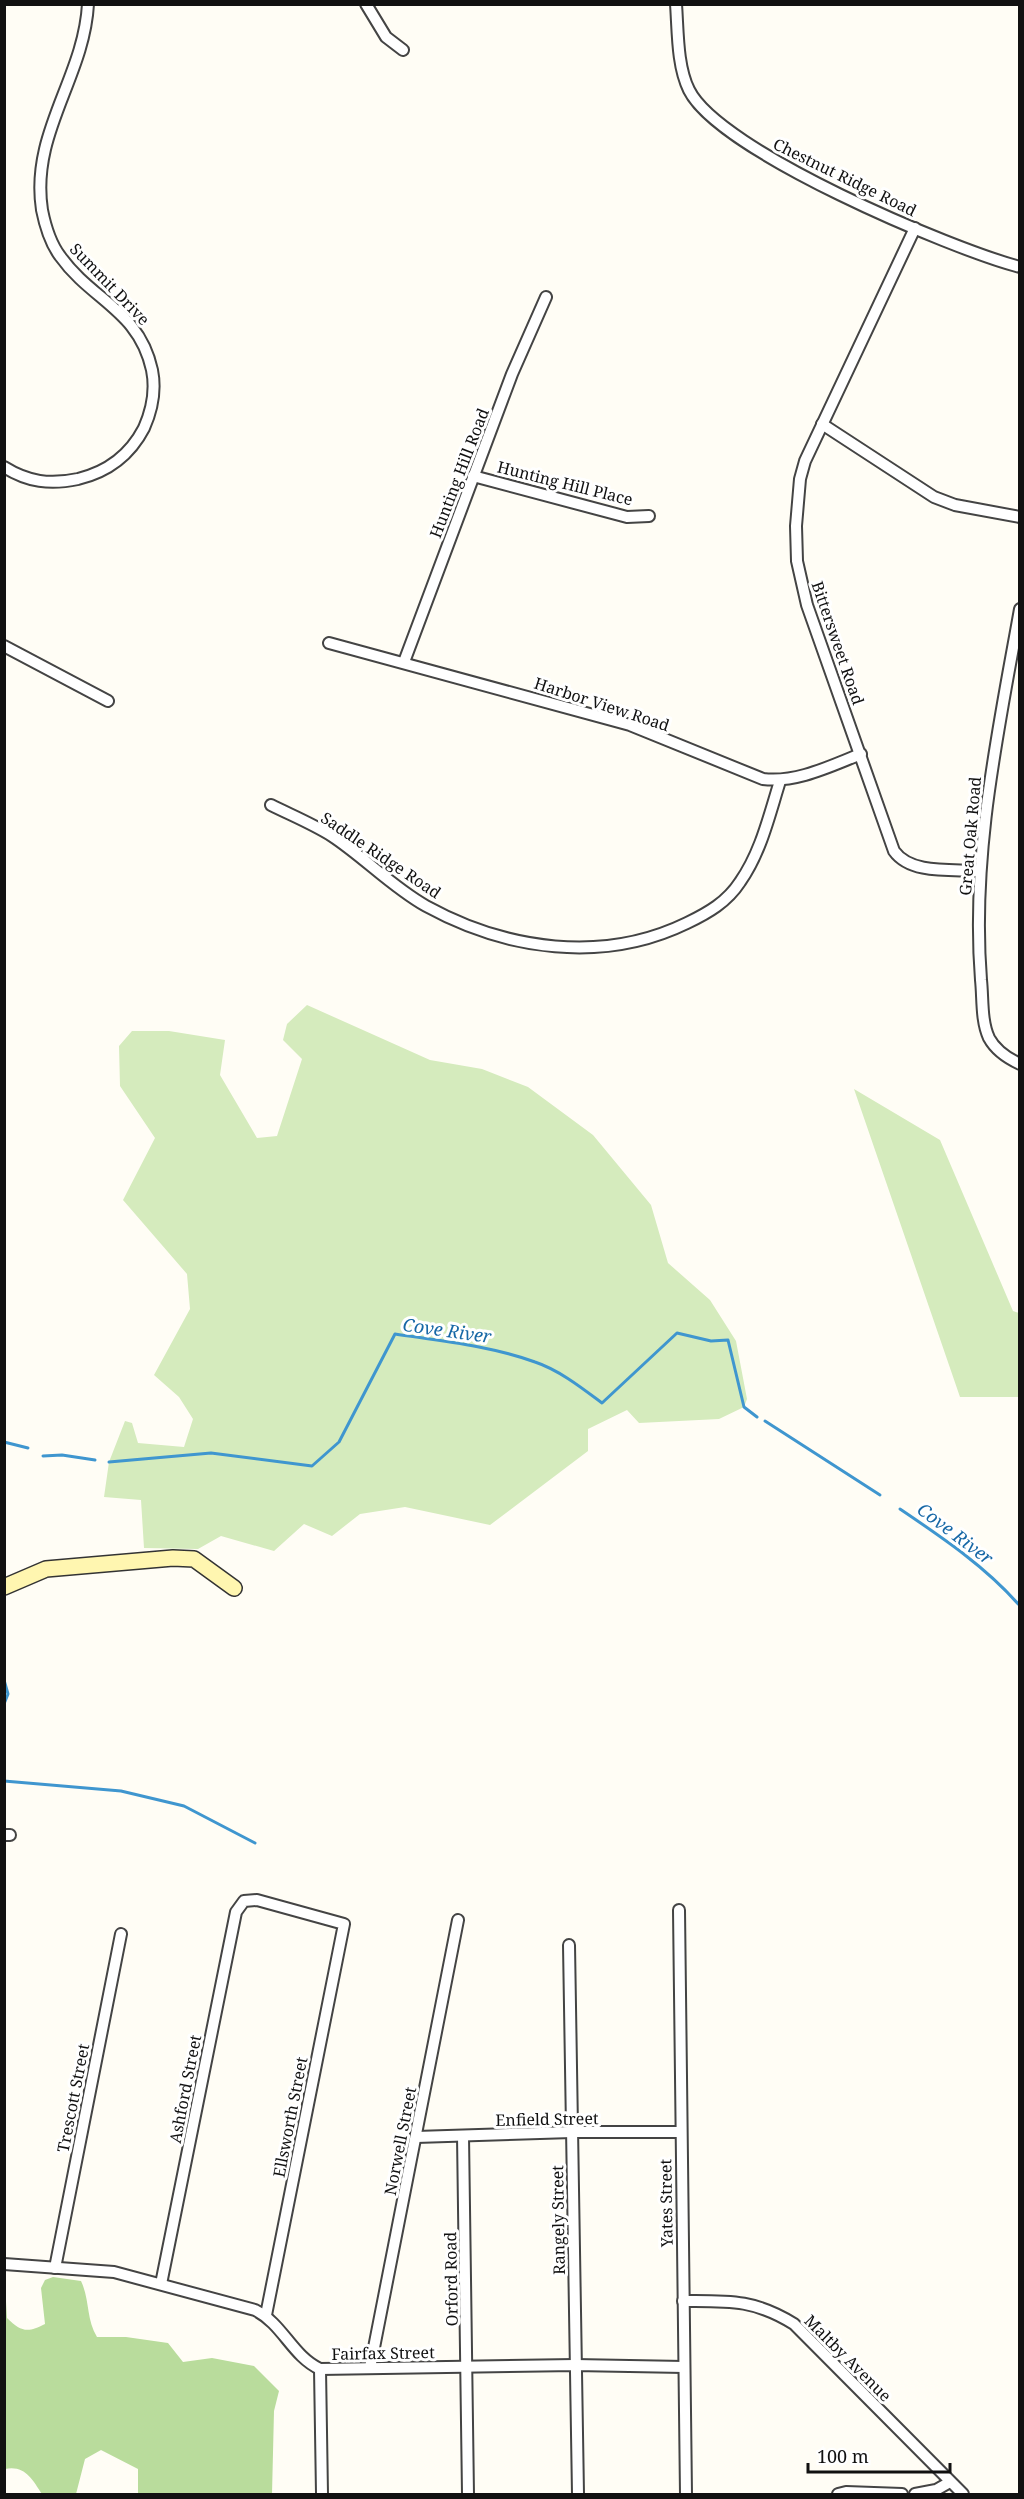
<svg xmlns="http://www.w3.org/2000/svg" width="1024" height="2499" viewBox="0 0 1024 2499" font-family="'Noto Serif',serif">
<rect width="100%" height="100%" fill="#fffdf5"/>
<g fill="#d5ebbd">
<path d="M 307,1005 L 430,1060 L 482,1069 L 528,1087 L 593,1135 L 651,1205 L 668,1263 L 710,1300 L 736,1341 L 747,1399 L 744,1407 L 719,1419 L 639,1423 L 627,1410 L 588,1429 L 588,1451 L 490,1525 L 405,1507 L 360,1514 L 332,1536 L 304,1524 L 274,1551 L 221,1536 L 198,1549 L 144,1548 L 141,1500 L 104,1497 L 109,1462 L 125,1421 L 132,1423 L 138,1443 L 184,1447 L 193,1419 L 179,1397 L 154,1375 L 190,1309 L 187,1274 L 123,1200 L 155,1138 L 120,1086 L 119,1046 L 132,1031 L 169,1031 L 225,1040 L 220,1075 L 257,1138 L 277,1136 L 302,1059 L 283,1040 L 287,1024 Z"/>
<path d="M 854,1089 L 940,1140 L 1013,1311 L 1019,1313 L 1019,1397 L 960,1397 Z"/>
</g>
<path fill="#b9dc9c" d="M 53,2277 L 81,2281 C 90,2300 86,2319 97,2337 L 126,2337 L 168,2343 L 183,2362 L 212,2358 L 254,2366 L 279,2391 L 274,2411 L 272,2494 L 138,2494 L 138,2469 L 101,2450 L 85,2459 L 76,2494 L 42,2494 C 32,2479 25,2465 5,2469 L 5,2285 L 7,2318 C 21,2332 28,2333 45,2324 L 41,2288 L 45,2280 Z"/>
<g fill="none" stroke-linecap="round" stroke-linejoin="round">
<g stroke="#3f96cf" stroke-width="3">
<path d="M 765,1421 L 880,1495"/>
<path d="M 4,1442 L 28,1448"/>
<path d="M 43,1456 L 62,1455 L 95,1460"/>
<path d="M 109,1462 L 211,1453 L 312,1466 L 339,1442 L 395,1334 C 442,1341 491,1346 535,1362 C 559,1370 582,1388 602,1403 L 677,1333 L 711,1341 L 728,1340 L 744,1407 L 757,1417"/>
<path d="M 900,1509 C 943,1538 986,1567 1020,1606"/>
<path d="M 4,1680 L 8,1694 L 4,1704"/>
<path d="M 4,1781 L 121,1791 L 184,1806 L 255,1843"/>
</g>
<g stroke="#444" stroke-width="14">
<g id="street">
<path d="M 366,4 L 386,37 L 403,50"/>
<path d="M 676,4 C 678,31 677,66 689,90 C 719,151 951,249 1020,267"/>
<path d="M 915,228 L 805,461 L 800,479 L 796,526 L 797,561 L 807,605 L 894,851 C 911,875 953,869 979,871"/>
<path d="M 822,424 L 934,497 L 955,505 L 1020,517"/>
<path d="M 4,467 C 28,482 50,485 78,479 C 107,472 130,455 144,428 C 152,410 156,390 152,370 C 139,310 92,301 60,256 C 51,244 45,225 42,210 C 30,133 84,78 88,4"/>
<path d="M 473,476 L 627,517 L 649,516"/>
<path d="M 1020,609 C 998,733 971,854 981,980 C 983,998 981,1021 989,1038 C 996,1051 1007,1058 1020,1064"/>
<path d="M 329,643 L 630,725 L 763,779 C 797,783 830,766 861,754"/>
<path d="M 4,646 L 108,701"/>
<path d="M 404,662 L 512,374 L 546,297"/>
<path d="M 271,805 C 291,815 313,824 332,836 C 364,857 392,887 426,906 C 506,950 603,964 687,923 C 708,913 727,902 740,882 C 761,852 769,816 780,781"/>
<path d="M 4,1835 L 10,1835"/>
<path d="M 679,1910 L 686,2494"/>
<path d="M 569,1945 L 578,2494"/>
<path d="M 463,2136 L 468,2494"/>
<path d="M 416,2137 L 572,2132 L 679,2132"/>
<path d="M 4,2264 L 114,2272 L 255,2310 C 283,2324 292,2356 320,2369 L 575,2365 L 684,2367"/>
<path d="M 55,2268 L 121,1934"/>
<path d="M 161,2284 L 236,1912 L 244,1901 L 257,1900 L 344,1924 L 266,2315"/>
<path d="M 683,2301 C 728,2301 754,2299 794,2324 L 963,2494"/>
<path d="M 370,2368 L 458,1920"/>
<path d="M 320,2369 L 322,2494"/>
<path d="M 838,2494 L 846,2492 L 902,2494"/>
<path d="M 915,2494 L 936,2490 L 950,2482"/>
</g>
</g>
<g stroke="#333" stroke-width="18">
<path id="secondary" d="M 4,1587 L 46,1569 L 173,1558 L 194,1559 L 234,1588"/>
</g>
<use href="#street" stroke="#fff" stroke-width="10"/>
<use href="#secondary" stroke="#fff6b0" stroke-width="15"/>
</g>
<g text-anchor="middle" stroke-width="6" stroke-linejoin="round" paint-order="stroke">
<g font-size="16" fill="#111" stroke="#fff">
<text transform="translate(845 177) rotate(26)" y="6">Chestnut Ridge Road</text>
<text transform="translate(110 284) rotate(46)" y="6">Summit Drive</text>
<text transform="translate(459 473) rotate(-69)" y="6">Hunting Hill Road</text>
<text transform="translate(565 483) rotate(14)" y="6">Hunting Hill Place</text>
<text transform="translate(838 643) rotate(71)" y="6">Bittersweet Road</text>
<text transform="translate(602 704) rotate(18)" y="6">Harbor View Road</text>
<text transform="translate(970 836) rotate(-85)" y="6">Great Oak Road</text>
<text transform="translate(381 855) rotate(34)" y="6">Saddle Ridge Road</text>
<text transform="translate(185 2089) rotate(-79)" y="6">Ashford Street</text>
<text transform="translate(73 2098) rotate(-79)" y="6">Trescott Street</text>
<text transform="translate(290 2117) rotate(-79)" y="6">Ellsworth Street</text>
<text transform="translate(547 2119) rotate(-1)" y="6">Enfield Street</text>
<text transform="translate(400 2141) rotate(-79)" y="6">Norwell Street</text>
<text transform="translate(666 2203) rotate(-91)" y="6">Yates Street</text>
<text transform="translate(558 2220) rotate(-91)" y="6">Rangely Street</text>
<text transform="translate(451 2279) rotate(-91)" y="6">Orford Road</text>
<text transform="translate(383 2353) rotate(-1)" y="6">Fairfax Street</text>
<text transform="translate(848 2358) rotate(45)" y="6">Maltby Avenue</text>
</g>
<g font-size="18" font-style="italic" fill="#1768a6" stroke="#fff">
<text transform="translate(447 1331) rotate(8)" y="6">Cove River</text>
<text transform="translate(955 1534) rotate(37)" y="6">Cove River</text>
</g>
</g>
<rect width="1024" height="2499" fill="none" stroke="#111111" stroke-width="12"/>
<path d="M808 2463v9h142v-9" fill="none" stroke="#111111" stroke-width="3"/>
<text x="817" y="2463" font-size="18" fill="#111111" stroke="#ffffff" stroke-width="4.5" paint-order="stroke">100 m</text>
</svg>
